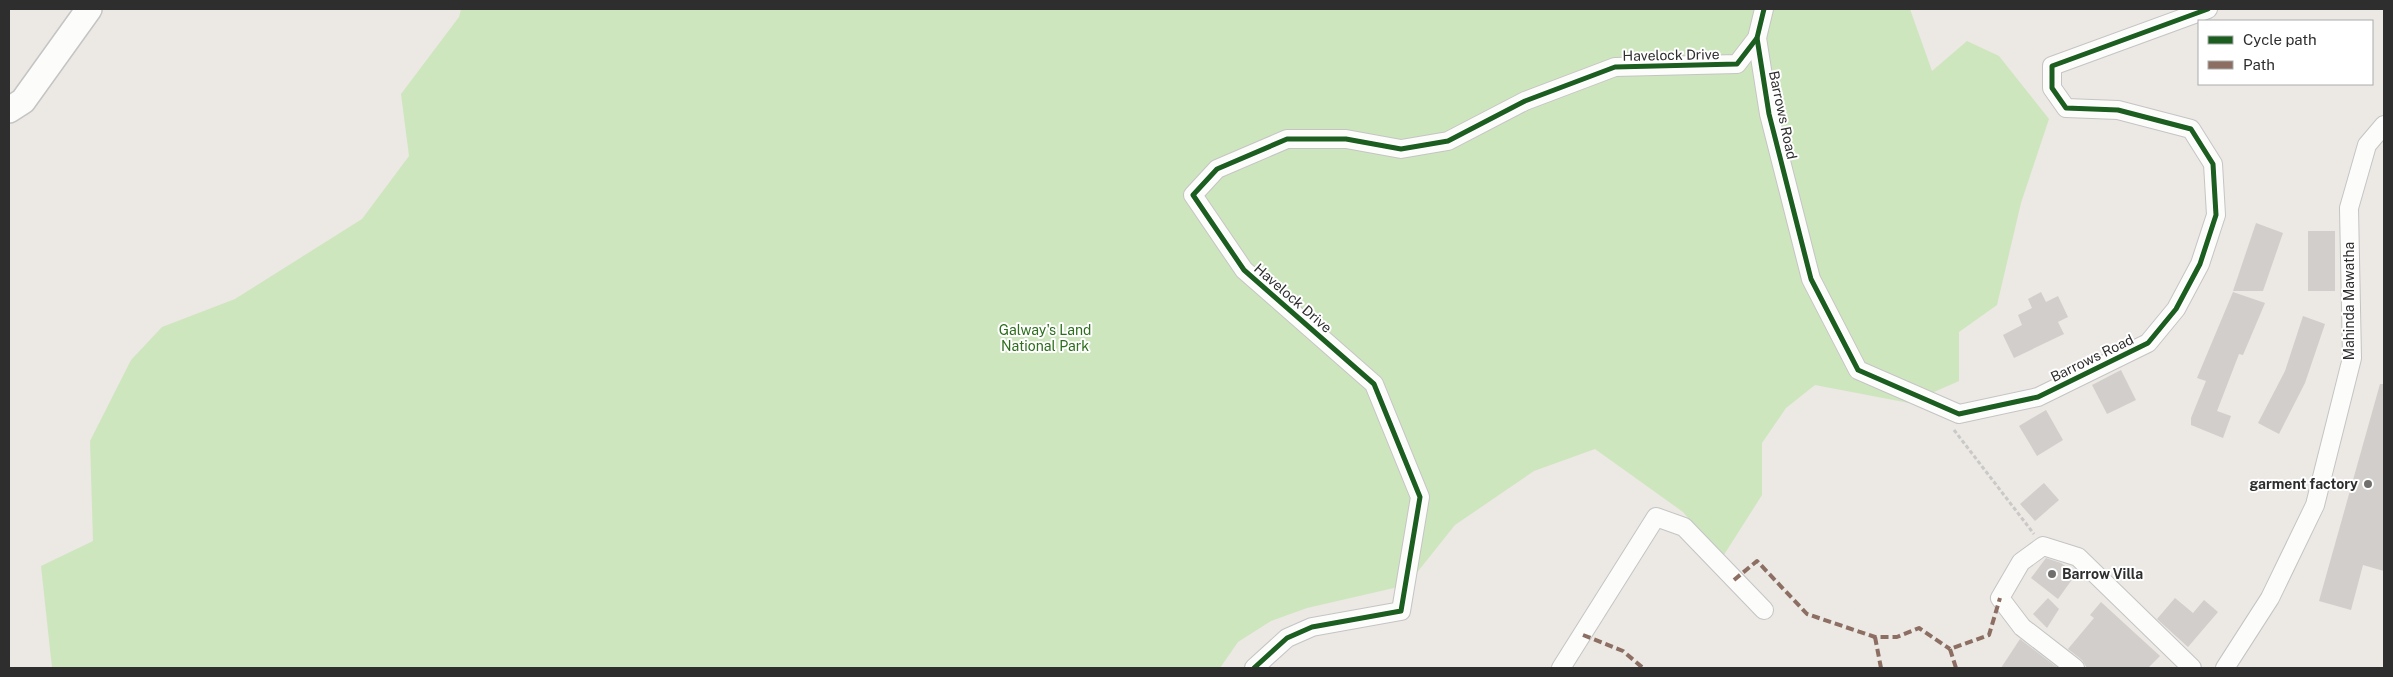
<svg xmlns="http://www.w3.org/2000/svg" width="2393" height="677" viewBox="0 0 2393 677" font-family="'Public Sans',sans-serif">
<rect width="100%" height="100%" fill="#ece8e4"/>
<path fill="#cee6be" d="M 461,9 L 1910,9 L 1932,71 L 1967,41 L 1999,56 L 2049,119 L 2021,203 L 1997,305 L 1959,332 L 1959,381 L 1909,403 L 1815,385 L 1786,408 L 1762,443 L 1762,495 L 1722,558 L 1683,512 L 1595,449 L 1534,471 L 1455,525 L 1407,585 L 1307,608 L 1271,621 L 1238,642 L 1220,668 L 52,668 L 41,566 L 93,541 L 90,441 L 131,360 L 162,327 L 235,299 L 362,219 L 409,156 L 401,94 L 459,17 Z"/>
<g fill="#d1cecb">
<path d="M 2256,223 L 2283,233 L 2263,291 L 2233,291 Z"/>
<rect x="2308" y="231" width="27" height="60"/>
<path d="M 2041,292 L 2046,302 L 2058,296 L 2068,317 L 2058,322 L 2064,334 L 2014,358 L 2003,335 L 2022,325 L 2018,315 L 2032,308 L 2028,299 Z"/>
<path d="M 2233,292 L 2265,303 L 2243,355 L 2239,354 L 2217,411 L 2231,416 L 2223,438 L 2191,425 L 2191,418 L 2206,381 L 2197,378 Z"/>
<path d="M 2303,316 L 2325,324 L 2305,383 L 2279,434 L 2258,423 L 2285,371 Z"/>
<path d="M 2121,370 L 2136,400 L 2107,414 L 2092,385 Z"/>
<path d="M 2380,384 L 2384,384 L 2384,571 L 2363,565 L 2351,610 L 2319,601 Z"/>
<path d="M 2046,410 L 2063,440 L 2037,456 L 2019,426 Z"/>
<path d="M 2044,483 L 2059,500 L 2035,521 L 2020,504 Z"/>
<path d="M 2046,558 L 2061,563 L 2076,574 L 2058,599 L 2031,578 Z"/>
<path d="M 2048,598 L 2059,609 L 2047,628 L 2033,614 Z"/>
<path d="M 2175,598 L 2193,613 L 2204,600 L 2218,612 L 2188,647 L 2157,619 Z"/>
<path d="M 2101,602 L 2160,656 L 2148,668 L 2087,668 L 2082,660 L 2068,649 L 2094,618 L 2090,615 Z"/>
<path d="M 2020,639 L 2058,668 L 2001,668 Z"/>
</g>
<g fill="none" stroke-linecap="round" stroke-linejoin="round">
<g stroke="#c5c4c5" stroke-width="20">
<g id="street">
<path d="M 1757,38 L 1769,114 L 1811,279 L 1858,370 L 1959,414 L 2038,397 L 2148,343 L 2176,309 L 2200,264 L 2216,215 L 2213,164 L 2191,129 L 2118,110 L 2066,108 L 2052,88 L 2052,66 L 2208,9"/>
<path d="M 1254,668 L 1287,638 L 1312,627 L 1401,611 L 1420,497 L 1374,384 L 1244,270 L 1193,195 L 1217,169 L 1287,139 L 1346,139 L 1401,149 L 1448,141 L 1525,101 L 1615,67 L 1737,64 L 1757,38 L 1764,9"/>
<path d="M 1561,668 L 1656,517 L 1684,527 L 1764,610"/>
<path d="M 2075,668 L 2022,627 L 2000,598 L 2021,562 L 2043,546 L 2078,557 L 2192,668"/>
<path d="M 2225,668 L 2270,598 L 2315,505 L 2352,358 L 2349,208 L 2367,145 L 2384,125"/>
</g>
</g>
<g stroke="#c5c4c5" stroke-width="28">
<path id="secondary" d="M 9,110 L 23,101 L 89,9"/>
</g>
<path stroke="#c9c9c8" stroke-width="3" stroke-dasharray="4 2.5" stroke-linecap="butt" d="M 1954,430 L 2034,534"/>
<use href="#street" stroke="#fcfcfb" stroke-width="18"/>
<use href="#secondary" stroke="#fcfcfb" stroke-width="25"/>
<g stroke="#8d6e63" stroke-width="4" stroke-dasharray="8 4" stroke-linecap="butt">
<path d="M 1734,580 L 1757,561 L 1807,614 L 1875,637 L 1897,637 L 1919,628 L 1950,649"/>
<path d="M 1583,635 L 1623,651 L 1643,668"/>
<path d="M 1875,637 L 1881,668"/>
<path d="M 1956,668 L 1950,649 L 1989,635 L 2000,598"/>
</g>
<g stroke="#fff" stroke-width="8">
<g id="cycleway">
<path d="M 1757,38 L 1769,114 L 1811,279 L 1858,370 L 1959,414 L 2038,397 L 2148,343 L 2176,309 L 2200,264 L 2216,215 L 2213,164 L 2191,129 L 2118,110 L 2066,108 L 2052,88 L 2052,66 L 2208,9"/>
<path d="M 1254,668 L 1287,638 L 1312,627 L 1401,611 L 1420,497 L 1374,384 L 1244,270 L 1193,195 L 1217,169 L 1287,139 L 1346,139 L 1401,149 L 1448,141 L 1525,101 L 1615,67 L 1737,64 L 1757,38 L 1764,9"/>
</g>
</g>
<use href="#cycleway" stroke="#1b5e20" stroke-width="5"/>
</g>
<g fill="#706f6e" stroke="#fff" stroke-width="2">
<circle cx="2368" cy="484" r="5"/>
<circle cx="2052" cy="574" r="5"/>
</g>
<g text-anchor="middle" stroke-width="4" stroke-linejoin="round" paint-order="stroke">
<g font-size="14" fill="#2e2e2e" stroke="#fff">
<text transform="translate(1671 55) rotate(-1)" y="5">Havelock Drive</text>
<text transform="translate(1783 115) rotate(78)" y="5">Barrows Road</text>
<text transform="translate(1293 298) rotate(41)" y="5">Havelock Drive</text>
<text transform="translate(2349 301) rotate(-90)" y="5">Mahinda Mawatha</text>
<text transform="translate(2092 358) rotate(-26)" y="5">Barrows Road</text>
</g>
<g font-size="14" fill="#2c6e1b" stroke="#fff">
<text x="1045" y="335">Galway's Land<tspan x="1045" dy="16">National Park</tspan></text>
</g>
<g font-size="14" font-weight="bold" fill="#2e2e2e" stroke="#fff" text-anchor="end">
<text x="2358" y="489">garment factory</text>
<text x="2062" y="579" text-anchor="start">Barrow Villa</text>
</g>
</g>
<rect width="2393" height="677" fill="none" stroke="#2e2e2e" stroke-width="20"/>
<rect x="2198" y="20" width="175" height="65" fill="#ffffff" stroke="#ababab"/>
<rect x="2208" y="36" width="25" height="8" fill="#1b5e20" stroke="#ababab"/>
<text x="2243" y="45" font-size="15" fill="#2e2e2e">Cycle path</text>
<rect x="2208" y="61" width="25" height="8" fill="#8d6e63" stroke="#ababab"/>
<text x="2243" y="70" font-size="15" fill="#2e2e2e">Path</text>
</svg>
